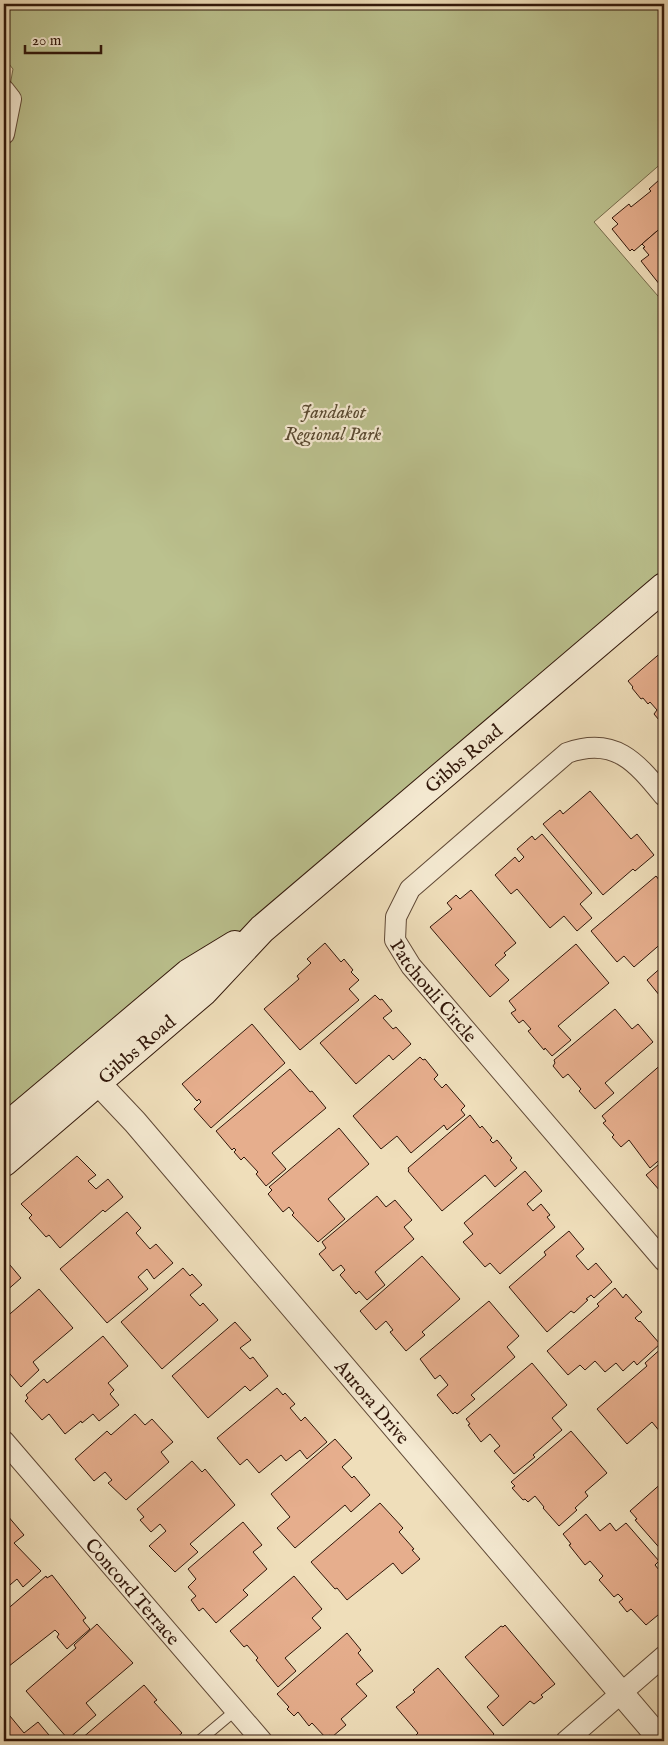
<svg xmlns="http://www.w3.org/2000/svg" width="668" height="1745" viewBox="0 0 668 1745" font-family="'IM FELL English',serif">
<rect width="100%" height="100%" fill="#efdeba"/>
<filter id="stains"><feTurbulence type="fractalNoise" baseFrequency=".004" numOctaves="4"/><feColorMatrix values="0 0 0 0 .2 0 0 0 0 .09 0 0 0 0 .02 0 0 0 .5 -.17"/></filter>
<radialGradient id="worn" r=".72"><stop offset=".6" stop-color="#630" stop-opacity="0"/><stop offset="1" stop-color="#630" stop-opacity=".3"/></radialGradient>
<path fill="#bbc18e" stroke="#766c4c" d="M 4,4 L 664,4 L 664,161 L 594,222 L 664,303 L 664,573 L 274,908 L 140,998 L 4,1111 L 4,119 L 13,69 L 4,58 Z"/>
<g fill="#e6ae8d" stroke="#31170a">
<path d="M 659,180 L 662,185 L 664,184 L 664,225 L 634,251 L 632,249 L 630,251 L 612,229 L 618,224 L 612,218 L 629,204 L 631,207 L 651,191 L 649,189 Z"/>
<path d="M 664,225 L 664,285 L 662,283 L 660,285 L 641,261 L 649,255 L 643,248 L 645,247 L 642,244 Z"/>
<path d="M 664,650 L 664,726 L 654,714 L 657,710 L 650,702 L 648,704 L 643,698 L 641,699 L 632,688 L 633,687 L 628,681 Z"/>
<path d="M 590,791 L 631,839 L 637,834 L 654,855 L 635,871 L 633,869 L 603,895 L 543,824 L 560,810 L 563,814 Z"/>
<path d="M 542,834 L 592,893 L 580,904 L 592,918 L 577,931 L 564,916 L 550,928 L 517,889 L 511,894 L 495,875 L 515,857 L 519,862 L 524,857 L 517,849 L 532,836 L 535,840 Z"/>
<path d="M 656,876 L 660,881 L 664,878 L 664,941 L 634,967 L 624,956 L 617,962 L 591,931 Z"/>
<path d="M 471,890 L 516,943 L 504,953 L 506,955 L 495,965 L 509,980 L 490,997 L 430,927 L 452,909 L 447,903 L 456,895 L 460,899 Z"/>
<path d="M 325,943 L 341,962 L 344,959 L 353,970 L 351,972 L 359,980 L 349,989 L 359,1000 L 300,1050 L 264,1009 L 299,979 L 297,976 L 311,963 L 307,959 Z"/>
<path d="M 576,944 L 609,983 L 558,1026 L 571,1040 L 552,1056 L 545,1048 L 544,1050 L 528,1031 L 531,1029 L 523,1020 L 519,1023 L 511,1013 L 516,1010 L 509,1001 Z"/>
<path d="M 664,965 L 664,1001 L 647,980 Z"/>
<path d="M 375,995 L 380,1000 L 382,999 L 392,1011 L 383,1018 L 393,1029 L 396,1027 L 411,1044 L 393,1060 L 389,1055 L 356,1084 L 320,1043 Z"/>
<path d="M 615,1009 L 632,1029 L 638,1024 L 653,1042 L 605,1083 L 614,1093 L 595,1109 L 579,1091 L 581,1089 L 568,1074 L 563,1078 L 553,1066 L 555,1063 L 554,1060 Z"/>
<path d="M 252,1024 L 285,1063 L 211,1128 L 194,1109 L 201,1102 L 199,1099 L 197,1101 L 182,1084 Z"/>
<path d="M 420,1057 L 423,1060 L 425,1059 L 438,1075 L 434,1079 L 442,1088 L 446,1084 L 465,1106 L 461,1110 L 465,1115 L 447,1130 L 444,1125 L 411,1153 L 397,1136 L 381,1149 L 353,1116 Z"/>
<path d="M 664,1062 L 664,1140 L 661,1142 L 664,1146 L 664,1156 L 650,1168 L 629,1140 L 621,1147 L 612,1137 L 614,1135 L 603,1123 L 606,1121 L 602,1116 Z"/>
<path d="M 290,1069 L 310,1092 L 312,1091 L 326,1108 L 272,1153 L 286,1169 L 266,1186 L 256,1174 L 258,1172 L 244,1157 L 241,1160 L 234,1152 L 236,1150 L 234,1148 L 232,1150 L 216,1131 Z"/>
<path d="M 470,1115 L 480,1128 L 482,1126 L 492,1138 L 490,1140 L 493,1143 L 497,1140 L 512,1158 L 510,1160 L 517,1168 L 495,1187 L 485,1175 L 442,1211 L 408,1171 L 409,1170 L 408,1168 Z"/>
<path d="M 339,1128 L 369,1164 L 328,1199 L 345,1219 L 318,1242 L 292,1215 L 294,1213 L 289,1207 L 283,1212 L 268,1194 L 272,1190 L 269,1187 Z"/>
<path d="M 77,1156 L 96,1175 L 88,1181 L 96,1189 L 108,1179 L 123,1197 L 105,1212 L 103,1210 L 60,1248 L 49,1235 L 46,1237 L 29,1218 L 32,1215 L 21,1204 Z"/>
<path d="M 664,1160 L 664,1189 L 661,1192 L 646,1175 Z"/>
<path d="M 525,1171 L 542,1191 L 527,1204 L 533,1211 L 541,1204 L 550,1215 L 547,1217 L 555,1227 L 500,1274 L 490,1263 L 485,1267 L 463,1242 L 473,1234 L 464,1223 Z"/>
<path d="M 377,1196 L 386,1207 L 395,1200 L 412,1220 L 404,1227 L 414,1239 L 375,1272 L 385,1285 L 367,1300 L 359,1291 L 356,1294 L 340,1275 L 345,1270 L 341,1265 L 333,1271 L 319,1254 L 326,1248 L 322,1242 Z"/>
<path d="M 127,1212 L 141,1228 L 136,1233 L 150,1249 L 156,1244 L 173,1263 L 154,1279 L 147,1269 L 138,1277 L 148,1289 L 107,1323 L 60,1269 Z"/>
<path d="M 569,1231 L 584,1249 L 576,1256 L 588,1270 L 596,1263 L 612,1282 L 594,1298 L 591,1295 L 586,1299 L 588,1300 L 574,1313 L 571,1311 L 547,1332 L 509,1287 L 546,1255 L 544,1252 Z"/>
<path d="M 422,1256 L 460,1299 L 422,1332 L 425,1335 L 406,1351 L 390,1332 L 393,1330 L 386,1321 L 376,1330 L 360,1311 Z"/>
<path d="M 4,1258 L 21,1278 L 4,1293 Z"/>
<path d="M 183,1268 L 190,1276 L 192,1274 L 202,1285 L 190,1295 L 200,1306 L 203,1303 L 218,1320 L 162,1369 L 121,1322 Z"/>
<path d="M 615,1288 L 623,1298 L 626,1294 L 642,1312 L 635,1318 L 639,1322 L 640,1321 L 660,1344 L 637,1365 L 634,1361 L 623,1371 L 616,1363 L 605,1372 L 595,1361 L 585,1370 L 580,1365 L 568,1375 L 547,1351 L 599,1306 L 597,1304 Z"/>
<path d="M 39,1289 L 73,1328 L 33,1362 L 39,1370 L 21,1387 L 5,1368 L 6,1367 L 4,1365 L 4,1319 Z"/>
<path d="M 489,1301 L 519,1336 L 507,1347 L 515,1357 L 471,1395 L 475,1399 L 457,1414 L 455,1412 L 453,1414 L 437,1395 L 448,1385 L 440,1375 L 435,1379 L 420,1359 Z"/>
<path d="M 235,1322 L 251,1340 L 240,1348 L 250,1359 L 253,1357 L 268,1376 L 250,1391 L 245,1386 L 208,1418 L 172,1376 Z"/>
<path d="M 103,1336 L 128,1366 L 108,1383 L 114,1390 L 110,1394 L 119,1405 L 99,1421 L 93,1414 L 82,1423 L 81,1421 L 65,1434 L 49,1414 L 42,1420 L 25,1401 L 28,1398 L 26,1395 L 44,1379 L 47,1383 Z"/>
<path d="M 664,1346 L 664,1430 L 661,1433 L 652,1422 L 627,1444 L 597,1409 L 647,1366 L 645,1363 Z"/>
<path d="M 532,1363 L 567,1405 L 552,1418 L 562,1430 L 533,1455 L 535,1457 L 514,1474 L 494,1451 L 500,1446 L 490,1434 L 481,1442 L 468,1425 L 470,1424 L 466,1419 Z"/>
<path d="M 277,1388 L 283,1395 L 285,1393 L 295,1404 L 290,1408 L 301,1421 L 305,1417 L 327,1442 L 307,1459 L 300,1450 L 286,1461 L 281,1455 L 259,1473 L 247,1459 L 240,1465 L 217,1438 Z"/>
<path d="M 135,1414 L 145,1425 L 152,1419 L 173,1442 L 161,1452 L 169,1462 L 126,1500 L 108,1483 L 112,1480 L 105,1472 L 94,1481 L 75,1459 L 107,1431 L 111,1435 Z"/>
<path d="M 571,1431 L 607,1473 L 585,1492 L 588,1496 L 575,1508 L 577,1510 L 559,1526 L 543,1508 L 544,1507 L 535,1496 L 528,1502 L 525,1499 L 523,1500 L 512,1488 L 515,1486 L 511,1482 Z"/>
<path d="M 335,1439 L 352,1458 L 342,1467 L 352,1478 L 354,1476 L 370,1495 L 351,1512 L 345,1505 L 295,1548 L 277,1528 L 290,1517 L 271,1494 Z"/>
<path d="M 192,1461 L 202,1472 L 205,1469 L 235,1505 L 190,1544 L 198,1552 L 175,1572 L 149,1546 L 166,1531 L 160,1524 L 151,1532 L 140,1520 L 144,1517 L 137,1509 Z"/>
<path d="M 664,1481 L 664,1553 L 635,1520 L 637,1519 L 630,1511 Z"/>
<path d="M 380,1503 L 403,1528 L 399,1532 L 414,1549 L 412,1550 L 420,1559 L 402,1574 L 393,1563 L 347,1600 L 337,1588 L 335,1589 L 311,1562 Z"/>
<path d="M 586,1514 L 600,1531 L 610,1523 L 616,1531 L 626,1523 L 659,1561 L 655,1565 L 664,1576 L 664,1610 L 646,1625 L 631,1609 L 627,1612 L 619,1602 L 623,1599 L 618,1594 L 614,1597 L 599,1580 L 603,1576 L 590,1561 L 585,1565 L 569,1545 L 571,1544 L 563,1534 Z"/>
<path d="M 7,1515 L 24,1535 L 14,1543 L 41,1571 L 23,1587 L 17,1579 L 4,1590 L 4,1519 Z"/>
<path d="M 243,1522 L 262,1545 L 253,1552 L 267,1569 L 243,1590 L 248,1595 L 216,1623 L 203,1608 L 199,1611 L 191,1600 L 196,1596 L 188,1587 L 196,1579 L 188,1569 Z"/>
<path d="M 52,1575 L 86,1618 L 83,1620 L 84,1622 L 90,1629 L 67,1649 L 57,1637 L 59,1634 L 55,1630 L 4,1670 L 4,1612 L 46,1576 L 47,1578 Z"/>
<path d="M 294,1576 L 322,1609 L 312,1618 L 321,1628 L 285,1658 L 296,1671 L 278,1687 L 256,1660 L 258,1658 L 247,1645 L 244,1647 L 230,1631 Z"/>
<path d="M 97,1624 L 133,1663 L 86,1703 L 96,1715 L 68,1739 L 26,1691 L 76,1648 L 74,1645 Z"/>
<path d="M 505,1625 L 555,1684 L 541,1695 L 543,1697 L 534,1704 L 530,1701 L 503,1726 L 487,1707 L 499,1696 L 465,1657 L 501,1626 L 503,1627 Z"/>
<path d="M 347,1633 L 361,1650 L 358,1653 L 373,1671 L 356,1684 L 367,1696 L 341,1719 L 346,1725 L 332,1737 L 330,1735 L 326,1738 L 312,1723 L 309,1726 L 298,1712 L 294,1716 L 287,1709 L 289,1707 L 277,1694 Z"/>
<path d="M 438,1668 L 494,1734 L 492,1736 L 496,1741 L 419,1741 L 415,1736 L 418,1733 L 396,1707 L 415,1692 L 413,1690 Z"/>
<path d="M 144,1685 L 157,1700 L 154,1702 L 182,1733 L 173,1741 L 83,1741 L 81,1739 Z"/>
<path d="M 5,1710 L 24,1733 L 38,1722 L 54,1741 L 4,1741 L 4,1711 Z"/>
</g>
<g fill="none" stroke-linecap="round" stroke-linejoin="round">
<g stroke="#604936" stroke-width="12">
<path id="service" d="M 199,1741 L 236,1710"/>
</g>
<g stroke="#604936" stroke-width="22">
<g id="minor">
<path d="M 4,90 L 11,99 L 4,134"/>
<path id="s1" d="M 664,796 C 636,762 615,736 567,753 L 410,889 L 396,917 L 395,940 L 411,966 L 664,1261"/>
<path id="s2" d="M 4,1441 L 262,1741"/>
<path d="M 566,1741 L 664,1656"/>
</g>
</g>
<g stroke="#604936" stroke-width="26">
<g id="tertiary">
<path id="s3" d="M 85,1069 L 135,1122 L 662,1741"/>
</g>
</g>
<g stroke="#31170a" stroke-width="30">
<g id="secondary">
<path d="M 4,1129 L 189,973 L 235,945"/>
<path id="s4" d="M 4,1162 L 204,991 L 262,929 L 664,587"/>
</g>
</g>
<use href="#service" stroke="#f5ead2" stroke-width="10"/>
<use href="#minor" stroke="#f5ead2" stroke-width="20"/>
<use href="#tertiary" stroke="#f5ead2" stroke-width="24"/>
<use href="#secondary" stroke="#f5ead2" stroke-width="28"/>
</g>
<g text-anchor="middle" stroke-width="4.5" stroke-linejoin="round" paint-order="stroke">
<g font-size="19" font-style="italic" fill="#5a4a32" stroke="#f5ead2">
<text x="333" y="418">Jandakot<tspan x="333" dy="22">Regional Park</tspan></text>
</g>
<g font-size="19" fill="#31170a" stroke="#f5ead2">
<text dy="7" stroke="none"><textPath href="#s4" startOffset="612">Gibbs Road</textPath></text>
<text dy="7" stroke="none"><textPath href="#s1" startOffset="442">Patchouli Circle</textPath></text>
<text dy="7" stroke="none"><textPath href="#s4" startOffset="174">Gibbs Road</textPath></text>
<text dy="7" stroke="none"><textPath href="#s3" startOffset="440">Aurora Drive</textPath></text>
<text dy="7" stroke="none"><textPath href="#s2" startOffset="198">Concord Terrace</textPath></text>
</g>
</g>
<rect width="668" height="1745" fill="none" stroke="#efdeba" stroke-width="20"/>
<rect x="5" y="5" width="658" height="1735" fill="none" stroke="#31170a" stroke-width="2.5"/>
<rect x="10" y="10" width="648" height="1725" fill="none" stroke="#31170a"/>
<path d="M25 45v8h76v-8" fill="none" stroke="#31170a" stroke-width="2.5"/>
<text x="32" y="45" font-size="15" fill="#31170a" stroke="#f5ead2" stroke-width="4" paint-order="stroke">20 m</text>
<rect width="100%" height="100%" filter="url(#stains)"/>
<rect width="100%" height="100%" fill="url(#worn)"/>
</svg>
